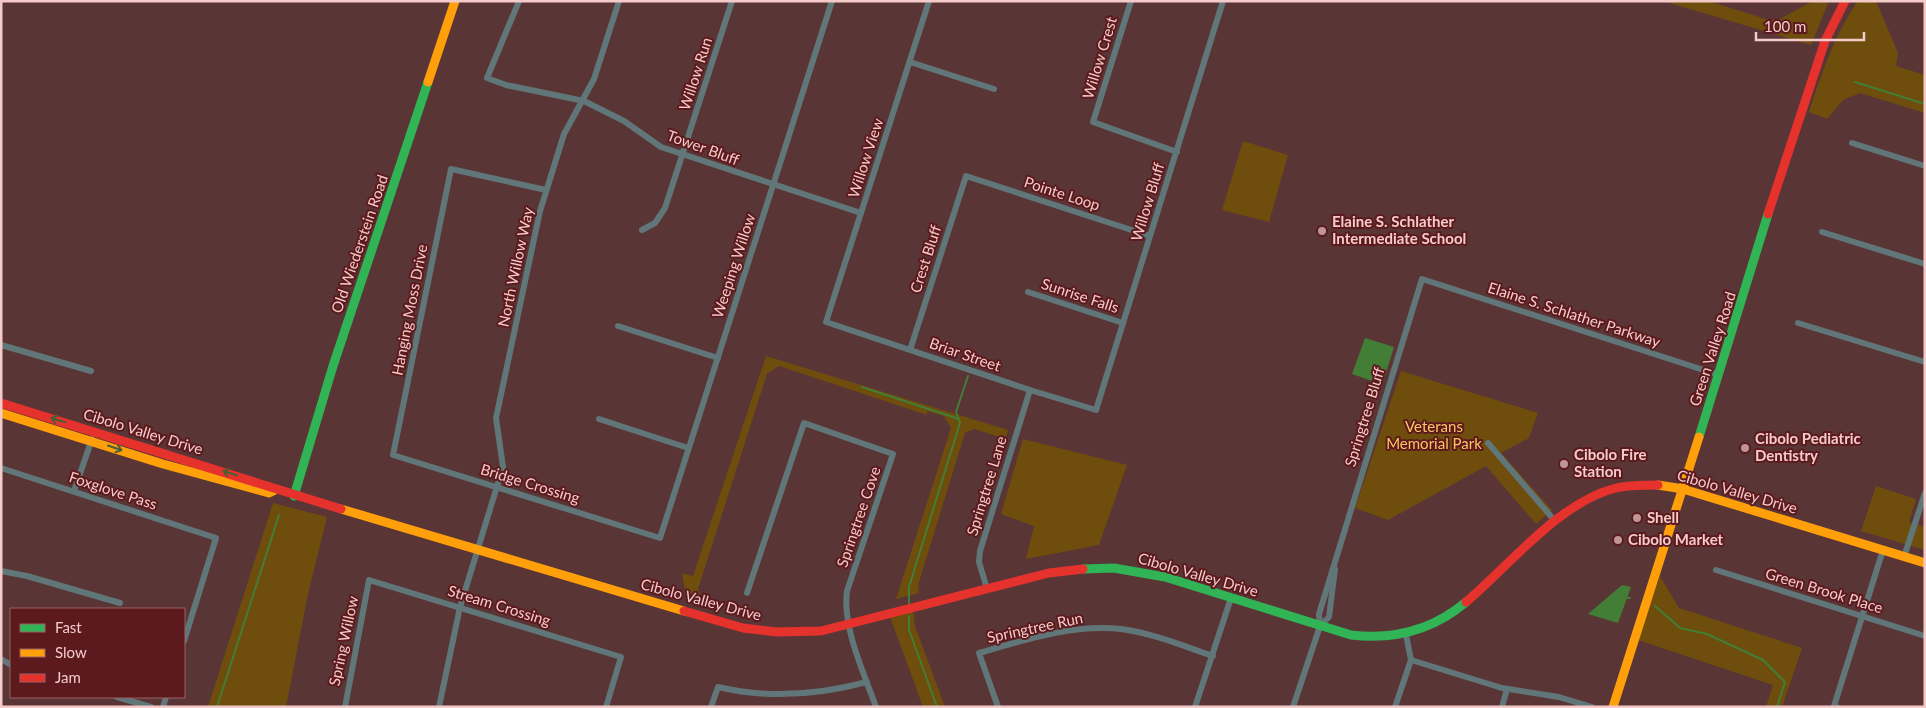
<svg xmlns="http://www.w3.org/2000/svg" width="1926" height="708" viewBox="0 0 1926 708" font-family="Lato,sans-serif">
<rect width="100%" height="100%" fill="#5a3536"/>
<g fill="#6e4d0d">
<path d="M 1663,1 L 1708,1 L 1769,20 L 1778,20 L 1813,1 L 1829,1 L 1811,45 Z"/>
<path d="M 1858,1 L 1876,1 L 1898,53 L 1896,66 L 1925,75 L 1925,113 L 1860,93 L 1843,100 L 1827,119 L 1809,112 C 1821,75 1835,33 1858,1 Z"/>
<path d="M 1243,141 L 1288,155 L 1269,222 L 1222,210 Z"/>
<path d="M 766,356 L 1008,430 L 1006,439 L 974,429 L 965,433 L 918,585 L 919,593 L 896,599 L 951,428 L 944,416 L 927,411 L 927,415 L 779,366 L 767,374 L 698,589 L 705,606 L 687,601 L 682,573 L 693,576 Z"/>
<path d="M 1401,371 L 1538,413 L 1529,438 L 1501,453 L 1552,510 L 1536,524 L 1486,466 L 1388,520 L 1355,508 Z"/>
<path d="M 1023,439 L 1127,465 L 1099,545 L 1026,559 L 1034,526 L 1001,514 Z"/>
<path d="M 1876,486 L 1916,499 L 1909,522 L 1925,527 L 1925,550 L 1861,531 Z"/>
<path d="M 273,503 L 327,517 L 308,594 L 286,707 L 208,707 Z"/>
<path d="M 1660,576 L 1679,608 L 1802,648 L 1782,707 L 1766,707 L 1773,685 L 1638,640 Z"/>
<path d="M 913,608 L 915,626 L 945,707 L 923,707 L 889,614 Z"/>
</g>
<g fill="#427e35">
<path d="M 1365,338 L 1394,347 L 1383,382 L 1378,383 L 1352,374 Z"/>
<path d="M 1622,585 L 1631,587 L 1618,623 L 1588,614 Z"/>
</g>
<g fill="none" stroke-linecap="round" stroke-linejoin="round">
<g stroke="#427e35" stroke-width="2">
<path d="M 1855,82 L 1925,104"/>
<path d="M 862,387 L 959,419"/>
<path d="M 1625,598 L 1630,598"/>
<path d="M 909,603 L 909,587 L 960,423 L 956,412 L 968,376"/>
<path d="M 1655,606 L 1680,628 L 1707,634 L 1763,660 L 1785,682 L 1777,707"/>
<path d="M 909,616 L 909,630 L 937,707"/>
<path d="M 217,707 L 279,515"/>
</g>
<g stroke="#607678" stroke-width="6">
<path d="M 519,1 L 487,78 L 506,85 L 584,101 L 624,121 L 661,147 L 861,213"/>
<path d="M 929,1 L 826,322 L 1030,390 L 1096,410 L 1223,1"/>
<path d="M 1131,1 L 1093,122 L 1177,152"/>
<path d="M 910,62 L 994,89"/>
<path d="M 1852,143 L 1925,166"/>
<path d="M 546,190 L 451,169 L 393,455 L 660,538 L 832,1"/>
<path d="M 642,230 L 655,223 L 665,208 L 732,1"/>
<path d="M 1822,232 L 1925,264"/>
<path d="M 1028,292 L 1123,323"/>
<path d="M 1798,323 L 1925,362"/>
<path d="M 618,326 L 718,358"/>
<path d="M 1,345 L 91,371"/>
<path d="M 910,350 L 966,176 L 1150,236"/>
<path d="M 599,419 L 688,448"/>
<path d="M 1488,443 L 1555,521"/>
<path d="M 1,468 L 216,538 L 184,641"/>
<path d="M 74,491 L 92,439"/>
<path d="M 1904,557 L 1925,493"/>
<path d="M 1716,570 L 1925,636"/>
<path d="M 1,571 L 27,576 L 120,603"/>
<path d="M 987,589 L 979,562 L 980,551 L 1030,390"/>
<path d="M 747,593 L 804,423 L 893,454 L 847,591 C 842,627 864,673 876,707"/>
<path d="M 1320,626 L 1319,614 L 1422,279 L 1719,375"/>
<path d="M 1,659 L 11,665"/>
<path d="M 1411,660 L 1502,688 L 1559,697 L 1592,707"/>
<path d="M 117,697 L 151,707"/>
<path d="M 163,707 L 166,697"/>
<path d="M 345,707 L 369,580 L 621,657 L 606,707"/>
<path d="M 439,707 L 460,607 L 503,467 L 496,418 L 540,211 L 564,134 L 594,79 L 619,1"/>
<path d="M 711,707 L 718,687 C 768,699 818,695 867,682"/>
<path d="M 998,707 L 979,653 C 1024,640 1073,624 1121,629 C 1152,633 1183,646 1213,656"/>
<path d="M 1195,707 L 1231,598"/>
<path d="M 1293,707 L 1320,626 L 1329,617 L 1335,569"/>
<path d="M 1395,707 L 1411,660 L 1406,635"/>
<path d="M 1502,707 L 1507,689"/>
<path d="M 1837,707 L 1834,706 L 1883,550"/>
</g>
<g stroke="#30b455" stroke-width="9">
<path d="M 1699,437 L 1768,214"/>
<path d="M 294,496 L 333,366 L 428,82"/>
<path d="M 1083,569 L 1114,568 L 1165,577 L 1351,635 C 1394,640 1433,630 1466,602"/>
</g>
<g stroke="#ff9f0a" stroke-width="9">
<path d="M 428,82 L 455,1"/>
<path d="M 1,413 L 163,464 L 269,493 L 275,490"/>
<path d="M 1658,485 L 1683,489 L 1925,563"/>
<path d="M 341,509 L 684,611"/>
<path d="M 1613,707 L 1699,437"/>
</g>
<g stroke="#e5322d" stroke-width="9">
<path d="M 1768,214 L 1825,41 L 1845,1"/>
<path d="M 1,403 L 341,509"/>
<path d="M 1466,602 C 1509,566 1559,502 1616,488 C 1629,485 1644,485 1658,485"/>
<path d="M 684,611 L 743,628 L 776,632 L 821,631 L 1049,573 L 1083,569"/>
</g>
</g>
<defs><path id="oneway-shaft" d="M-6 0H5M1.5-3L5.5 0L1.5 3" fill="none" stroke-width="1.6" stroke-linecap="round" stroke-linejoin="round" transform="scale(1.25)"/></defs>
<g stroke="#495f37">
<use href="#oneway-shaft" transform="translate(58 420) rotate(-163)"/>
<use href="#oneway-shaft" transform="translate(115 448) rotate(19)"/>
<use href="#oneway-shaft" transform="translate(230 473) rotate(-163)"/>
</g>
<g fill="#bf9696" stroke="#5d1a1e" stroke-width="2">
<circle cx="1322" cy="231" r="5"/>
<circle cx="1745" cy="448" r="5"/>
<circle cx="1564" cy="464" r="5"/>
<circle cx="1637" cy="518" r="5"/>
<circle cx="1618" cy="540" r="5"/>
</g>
<g text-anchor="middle" stroke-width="4" stroke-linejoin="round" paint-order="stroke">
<g font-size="15" fill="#f5cbc9" stroke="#5d1a1e">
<text transform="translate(1100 58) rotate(-73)" y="5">Willow Crest</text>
<text transform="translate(696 74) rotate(-72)" y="5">Willow Run</text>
<text transform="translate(703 148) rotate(20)" y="5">Tower Bluff</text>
<text transform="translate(866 158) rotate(-72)" y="5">Willow View</text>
<text transform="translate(1062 194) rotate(18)" y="5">Pointe Loop</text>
<text transform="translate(1148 202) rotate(-73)" y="5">Willow Bluff</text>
<text transform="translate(360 244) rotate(-71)" y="5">Old Wiederstein Road</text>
<text transform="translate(926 259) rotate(-72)" y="5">Crest Bluff</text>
<text transform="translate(734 266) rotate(-72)" y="5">Weeping Willow</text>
<text transform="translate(516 267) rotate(-78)" y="5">North Willow Way</text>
<text transform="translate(1080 296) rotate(18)" y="5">Sunrise Falls</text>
<text transform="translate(410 310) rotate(-79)" y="5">Hanging Moss Drive</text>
<text transform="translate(1574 315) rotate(18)" y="5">Elaine S. Schlather Parkway</text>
<text transform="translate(1713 349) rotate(-72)" y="5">Green Valley Road</text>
<text transform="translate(965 355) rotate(19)" y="5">Briar Street</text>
<text transform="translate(1365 417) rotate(-73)" y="5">Springtree Bluff</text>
<text transform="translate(143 432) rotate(17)" y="5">Cibolo Valley Drive</text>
<text transform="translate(530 484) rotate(17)" y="5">Bridge Crossing</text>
<text transform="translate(987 486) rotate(-73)" y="5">Springtree Lane</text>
<text transform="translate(113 491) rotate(18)" y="5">Foxglove Pass</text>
<text transform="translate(1737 492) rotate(16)" y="5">Cibolo Valley Drive</text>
<text transform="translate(859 517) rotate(-71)" y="5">Springtree Cove</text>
<text transform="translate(1198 575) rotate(16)" y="5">Cibolo Valley Drive</text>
<text transform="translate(1824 591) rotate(17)" y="5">Green Brook Place</text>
<text transform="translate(701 600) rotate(15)" y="5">Cibolo Valley Drive</text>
<text transform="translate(499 606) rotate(17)" y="5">Stream Crossing</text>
<text transform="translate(1035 628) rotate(-12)" y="5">Springtree Run</text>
<text transform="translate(344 641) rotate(-78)" y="5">Spring Willow</text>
</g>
<g font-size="15" font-weight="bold" fill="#f5cbc9" stroke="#5d1a1e" text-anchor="start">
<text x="1332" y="227">Elaine S. Schlather<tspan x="1332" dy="17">Intermediate School</tspan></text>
<text x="1755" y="444">Cibolo Pediatric<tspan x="1755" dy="17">Dentistry</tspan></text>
<text x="1574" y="460">Cibolo Fire<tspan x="1574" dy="17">Station</tspan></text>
<text x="1647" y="523">Shell</text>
<text x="1628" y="545">Cibolo Market</text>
</g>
<g font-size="15" fill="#fbc661" stroke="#5d1a1e">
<text x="1434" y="432">Veterans<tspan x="1434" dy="17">Memorial Park</tspan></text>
</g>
</g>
<rect width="1926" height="708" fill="none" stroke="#f5cbc9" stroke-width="5"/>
<rect x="10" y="608" width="175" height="90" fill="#5d1a1e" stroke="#9a6162"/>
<rect x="20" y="624" width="25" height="8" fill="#30b455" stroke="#9a6162"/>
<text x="55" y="633" font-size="15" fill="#f5cbc9">Fast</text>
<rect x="20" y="649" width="25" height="8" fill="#ff9f0a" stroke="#9a6162"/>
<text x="55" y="658" font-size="15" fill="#f5cbc9">Slow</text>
<rect x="20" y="674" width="25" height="8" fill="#e5322d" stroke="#9a6162"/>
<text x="55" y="683" font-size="15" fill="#f5cbc9">Jam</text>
<path d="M1756 32v8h108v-8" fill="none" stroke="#f5cbc9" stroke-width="2.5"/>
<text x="1764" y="32" font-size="15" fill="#f5cbc9" stroke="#5d1a1e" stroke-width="4" paint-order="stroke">100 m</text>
</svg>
